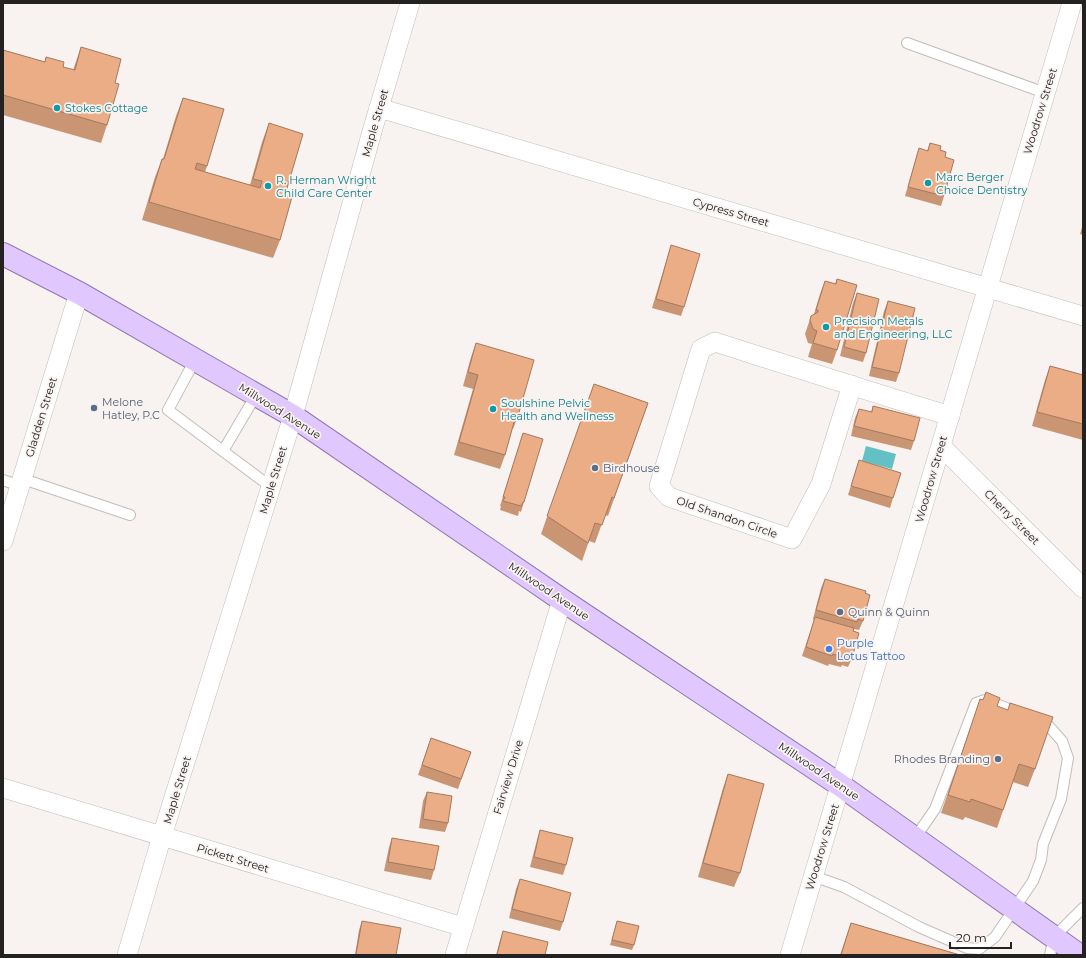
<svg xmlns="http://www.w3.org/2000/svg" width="1086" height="958" viewBox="0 0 1086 958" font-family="Montserrat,sans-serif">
<rect width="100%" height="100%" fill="#f8f3f0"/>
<path fill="#63c1c5" d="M 866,446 L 896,454 L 892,469 L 862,461 Z"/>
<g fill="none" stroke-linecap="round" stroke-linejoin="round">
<g stroke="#c2bdba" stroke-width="12">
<g id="service">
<path d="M 907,43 L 1045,93"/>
<path d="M 195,360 L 168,410 L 271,487"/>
<path d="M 223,451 L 256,395"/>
<path d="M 23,479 L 130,515"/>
<path d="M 3,480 L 20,486"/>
<path d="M 915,838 L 935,809 L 976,703 L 985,700 L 1020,713"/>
<path d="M 813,876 L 844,887 L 919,927 L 967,948 L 979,949 L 995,937 L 1033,881 L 1041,860 L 1043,844 L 1061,799 L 1068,758 L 1062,741 L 1047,724 L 1039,721"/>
<path d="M 1050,955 L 1054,937 L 1083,908"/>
</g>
</g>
<g stroke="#c2bdba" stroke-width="20">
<g id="minor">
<path d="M 379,108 L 1083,316"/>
<path d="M 852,385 L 821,484 L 792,539 L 669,497 L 659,486 L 701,349 L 715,342 C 793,367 871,392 950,416"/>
<path d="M 941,446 L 1083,588"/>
<path d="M 3,541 L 79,293"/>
<path d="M 3,788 L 463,927"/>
<path d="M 127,955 L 162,836 L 293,416 L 373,128 L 410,3"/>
<path d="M 455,955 L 562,600"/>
<path d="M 790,955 L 1072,3"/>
</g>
</g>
<g stroke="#9176b1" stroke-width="24">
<path id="primary" d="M 3,254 L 79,293 L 293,416 L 562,600 L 840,785 L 1079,955"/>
</g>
<use href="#service" stroke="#fff" stroke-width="10"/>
<use href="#minor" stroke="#fff" stroke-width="19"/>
<use href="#primary" stroke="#e0c8fe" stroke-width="22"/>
</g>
<g fill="#c99573">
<path d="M 81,47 L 115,83 L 107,125 L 101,143 L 3,115 L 3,50 L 45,62 L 46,57 L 63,67 L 73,70 Z"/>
<path d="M 183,98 L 207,166 L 205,172 L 250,185 L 262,142 L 269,123 L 285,195 L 280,240 L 273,258 L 142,220 L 155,177 L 162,159 L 163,159 L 176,116 Z"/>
<path d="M 930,143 L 940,150 L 945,157 L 944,196 L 941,206 L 905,196 L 916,158 L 919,148 L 927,151 Z"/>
<path d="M 1083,224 L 1083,235 L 1080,234 Z"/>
<path d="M 671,245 L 684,307 L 681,316 L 652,308 L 668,255 Z"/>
<path d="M 837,279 L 837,350 L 832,364 L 808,357 L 812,344 L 808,343 L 805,334 L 811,316 L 814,314 L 820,294 L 825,281 L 835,284 Z"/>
<path d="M 857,293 L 866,353 L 863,362 L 840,356 L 853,303 Z"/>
<path d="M 888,301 L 899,373 L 896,382 L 869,376 L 884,311 Z"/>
<path d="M 476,343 L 518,416 L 513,429 L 512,429 L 505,455 L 500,469 L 454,455 L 473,389 L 463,386 L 471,357 Z"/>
<path d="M 1050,366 L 1083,375 L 1083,440 L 1032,426 L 1045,380 Z"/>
<path d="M 594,384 L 648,403 L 608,516 L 605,515 L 595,543 L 589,541 L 582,561 L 541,534 Z"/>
<path d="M 873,406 L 914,441 L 911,450 L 851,436 L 855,418 L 859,409 L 871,412 Z"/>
<path d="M 523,433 L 524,502 L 521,512 L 519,511 L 518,516 L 500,510 L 501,506 L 500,506 Z"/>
<path d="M 859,460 L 893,498 L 890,508 L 848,495 Z"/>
<path d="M 825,579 L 865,593 L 863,621 L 859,630 L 854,629 L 854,631 L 852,658 L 848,667 L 842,665 L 841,667 L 829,664 L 828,666 L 802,656 L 814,620 L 813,619 L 821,588 Z"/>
<path d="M 980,699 L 997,706 L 1035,769 L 1028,787 L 1013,782 L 997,828 L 965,817 L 963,820 L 941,813 Z"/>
<path d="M 431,738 L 471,752 L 458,789 L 418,775 Z"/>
<path d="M 728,774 L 740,873 L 734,887 L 698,877 L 723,788 Z"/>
<path d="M 427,792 L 448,823 L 445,832 L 419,828 L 423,801 Z"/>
<path d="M 540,830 L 566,865 L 563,875 L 530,867 L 537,840 Z"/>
<path d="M 392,838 L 434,870 L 431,880 L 384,871 L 389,847 Z"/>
<path d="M 520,879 L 563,922 L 560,931 L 509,918 L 516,889 Z"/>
<path d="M 362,921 L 396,955 L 355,955 L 359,930 Z"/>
<path d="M 617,921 L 634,945 L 632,950 L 610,945 Z"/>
<path d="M 851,923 L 960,955 L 840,955 Z"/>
<path d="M 503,931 L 545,955 L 496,955 L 500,940 Z"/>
</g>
<g fill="#eaad86" stroke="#a4795e">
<path d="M 81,47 L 121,59 L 115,83 L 119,84 L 107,125 L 3,95 L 3,50 L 45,62 L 46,57 L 64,62 L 63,67 L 75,70 Z"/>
<path d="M 183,98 L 224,109 L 207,166 L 197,163 L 195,169 L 260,188 L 262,181 L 253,179 L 269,123 L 303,134 L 285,195 L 292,197 L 280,240 L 149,202 L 162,159 L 164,159 Z"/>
<path d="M 930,143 L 941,146 L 940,150 L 946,152 L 945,157 L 954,160 L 944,196 L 908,187 L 919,148 L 928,151 Z"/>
<path d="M 671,245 L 700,254 L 684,307 L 656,299 Z"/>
<path d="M 837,279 L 857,285 L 837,350 L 813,343 L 817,331 L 813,329 L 810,320 L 811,316 L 818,312 L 818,310 L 816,310 L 825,281 L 836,284 Z"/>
<path d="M 857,293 L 879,299 L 866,353 L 844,347 Z"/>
<path d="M 888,301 L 915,308 L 899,373 L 872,367 Z"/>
<path d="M 476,343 L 534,360 L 518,416 L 516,415 L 505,455 L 459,442 L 478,375 L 468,372 Z"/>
<path d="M 1050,366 L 1083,375 L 1083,424 L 1037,412 Z"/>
<path d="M 594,384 L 648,403 L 614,498 L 612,497 L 602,525 L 595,523 L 588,543 L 547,516 Z"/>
<path d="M 873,406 L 920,418 L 914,441 L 854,426 L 859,409 L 872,412 Z"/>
<path d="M 523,433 L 543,439 L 524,502 L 523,502 L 521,506 L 503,501 L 505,497 L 503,497 Z"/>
<path d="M 859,460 L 901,473 L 893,498 L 851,486 Z"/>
<path d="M 825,579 L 866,591 L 865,593 L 870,595 L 863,621 L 858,619 L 857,622 L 816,610 Z"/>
<path d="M 815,617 L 854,628 L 853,631 L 859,633 L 852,658 L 845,656 L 844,658 L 833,654 L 832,656 L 806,647 Z"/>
<path d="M 986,692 L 1000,698 L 997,706 L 1008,710 L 1010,703 L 1053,717 L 1035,769 L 1019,764 L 1003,810 L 971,799 L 970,802 L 948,795 L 980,699 L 983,700 Z"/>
<path d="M 431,738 L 471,752 L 461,779 L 422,765 Z"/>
<path d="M 728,774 L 764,784 L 740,873 L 703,863 Z"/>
<path d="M 427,792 L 452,796 L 448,823 L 423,819 Z"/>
<path d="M 540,830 L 573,838 L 566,865 L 534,857 Z"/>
<path d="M 392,838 L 439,846 L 434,870 L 388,862 Z"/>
<path d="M 520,879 L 571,893 L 563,922 L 512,909 Z"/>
<path d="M 362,921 L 401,928 L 396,955 L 359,955 L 356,954 Z"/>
<path d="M 617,921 L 639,926 L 634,945 L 612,940 Z"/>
<path d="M 851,923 L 960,955 L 841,955 Z"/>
<path d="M 503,931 L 548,942 L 545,955 L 497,955 Z"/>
</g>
<g fill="#0f9aa8" stroke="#f8f3f0" stroke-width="1.5">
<circle cx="57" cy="108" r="4"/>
<circle cx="928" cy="183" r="4"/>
<circle cx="268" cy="186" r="4"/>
<circle cx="826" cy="327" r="4"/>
<circle cx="493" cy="409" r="4"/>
</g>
<g fill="#5c6f8a" stroke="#f8f3f0" stroke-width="1.5">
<circle cx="94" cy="408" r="4"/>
<circle cx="595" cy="468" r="4"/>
<circle cx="840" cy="612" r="4"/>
<circle cx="998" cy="759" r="4"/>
</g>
<circle fill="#3f7fe0" stroke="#f8f3f0" stroke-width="1.5" cx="829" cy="649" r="4"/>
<g text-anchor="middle" stroke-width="3.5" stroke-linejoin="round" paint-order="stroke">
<g font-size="11" fill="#0d838f" stroke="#f8f3f0" text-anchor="start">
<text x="65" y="112">Stokes Cottage</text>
<text x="936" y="181">Marc Berger<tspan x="936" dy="13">Choice Dentistry</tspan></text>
<text x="276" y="184">R. Herman Wright<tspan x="276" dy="13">Child Care Center</tspan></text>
<text x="834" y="325">Precision Metals<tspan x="834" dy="13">and Engineering, LLC</tspan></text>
<text x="501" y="407">Soulshine Pelvic<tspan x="501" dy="13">Health and Wellness</tspan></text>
</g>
<g font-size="11" fill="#242221" stroke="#f8f3f0">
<text transform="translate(1040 111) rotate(-73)" y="4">Woodrow Street</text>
<text transform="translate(375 123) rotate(-74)" y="4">Maple Street</text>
<text transform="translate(731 212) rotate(16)" y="4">Cypress Street</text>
<text transform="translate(280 411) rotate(32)" y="4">Millwood Avenue</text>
<text transform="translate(41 417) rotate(-73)" y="4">Gladden Street</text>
<text transform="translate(931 479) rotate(-74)" y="4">Woodrow Street</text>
<text transform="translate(273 480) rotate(-73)" y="4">Maple Street</text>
<text transform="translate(727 517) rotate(19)" y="4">Old Shandon Circle</text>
<text transform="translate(1012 517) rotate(45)" y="4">Cherry Street</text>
<text transform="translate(549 591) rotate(34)" y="4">Millwood Avenue</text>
<text transform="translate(819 771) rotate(34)" y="4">Millwood Avenue</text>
<text transform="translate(508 777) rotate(-73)" y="4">Fairview Drive</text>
<text transform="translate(177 790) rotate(-73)" y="4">Maple Street</text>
<text transform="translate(822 847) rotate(-73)" y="4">Woodrow Street</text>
<text transform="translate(233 858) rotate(17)" y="4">Pickett Street</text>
</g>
<g font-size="11" fill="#4e5e75" stroke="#f8f3f0" text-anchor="start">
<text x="102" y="406">Melone<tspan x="102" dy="13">Hatley, P.C</tspan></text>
<text x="603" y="472">Birdhouse</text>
<text x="848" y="616">Quinn &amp; Quinn</text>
<text x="990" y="763" text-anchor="end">Rhodes Branding</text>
</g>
<g font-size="11" fill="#366cbe" stroke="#f8f3f0" text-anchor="start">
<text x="837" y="647">Purple<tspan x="837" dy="13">Lotus Tattoo</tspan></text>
</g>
</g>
<rect width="1086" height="958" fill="none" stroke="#242221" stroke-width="8"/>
<path d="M950 942v6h61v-6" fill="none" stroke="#242221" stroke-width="2"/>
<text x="956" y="942" font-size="12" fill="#242221" stroke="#f8f3f0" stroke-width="3" paint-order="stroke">20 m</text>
</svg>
